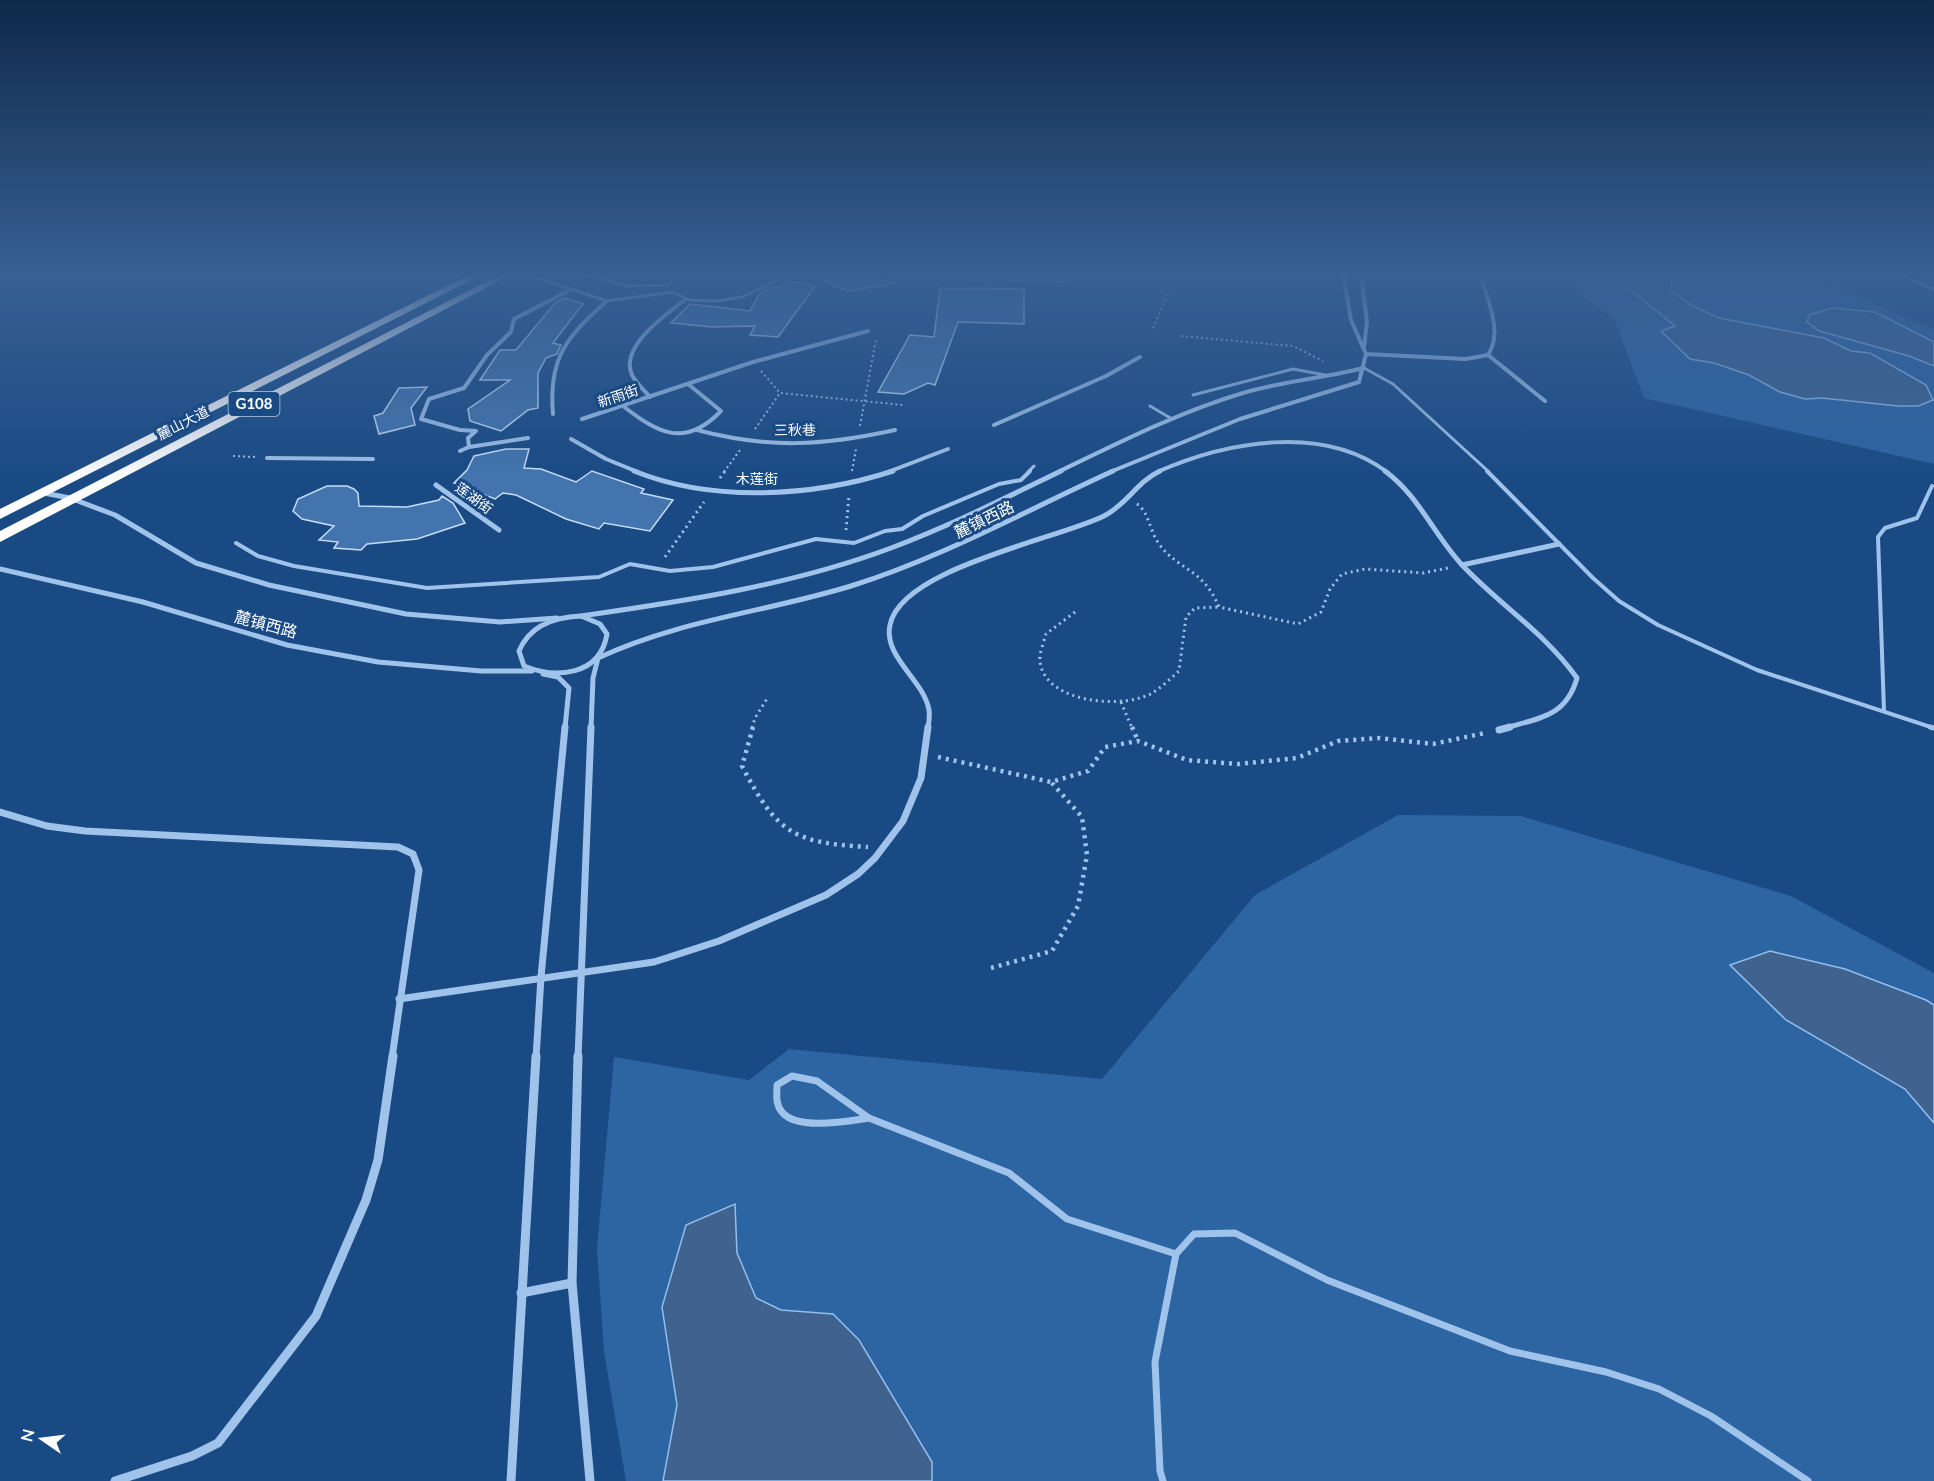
<svg xmlns="http://www.w3.org/2000/svg" width="1934" height="1481" viewBox="0 0 1934 1481" font-family="Lato,'Noto Sans SC',sans-serif">
<rect width="100%" height="100%" fill="#1a4a84"/>
<g fill="#2d64a2">
<path d="M 1572,273 L 1806,273 L 1934,330 L 1934,464 L 1644,398 L 1615,320 L 1586,299 L 1571,277 Z"/>
<path d="M 1398,815 L 1521,816 L 1791,896 L 1934,973 L 1934,1481 L 626,1481 L 604,1352 L 597,1248 L 614,1057 L 749,1080 L 789,1049 L 1102,1079 L 1255,895 Z"/>
</g>
<g fill="#3f638e" stroke="#92beee" stroke-width="1.5">
<path d="M 980,273 L 1064,273 L 1068,283 L 1044,280 L 1013,282 Z"/>
<path d="M 1623,273 L 1679,273 L 1671,277 L 1671,291 L 1693,306 L 1719,318 L 1824,338 L 1851,351 L 1870,353 L 1926,385 L 1933,400 L 1918,406 L 1898,406 L 1822,398 L 1805,399 L 1780,392 L 1749,375 L 1714,363 L 1690,359 L 1661,331 L 1675,326 L 1618,280 Z"/>
<path d="M 1832,308 L 1875,312 L 1934,342 L 1934,366 L 1909,356 L 1819,331 L 1807,322 L 1809,315 Z"/>
<path d="M 1770,951 L 1845,969 L 1926,1000 L 1934,1005 L 1934,1123 L 1905,1089 L 1786,1020 L 1730,965 Z"/>
<path d="M 735,1204 L 737,1253 L 756,1298 L 781,1310 L 833,1314 L 859,1340 L 932,1462 L 932,1481 L 663,1481 L 677,1405 L 662,1307 L 686,1225 Z"/>
</g>
<g fill="#4374ad" stroke="#c5ddf8" stroke-width="1.5">
<path d="M 845,273 L 850,273 L 896,283 L 849,291 L 824,282 Z"/>
<path d="M 786,281 L 816,285 L 778,337 L 750,335 L 755,326 L 712,327 L 671,323 L 690,304 L 750,311 L 760,293 L 773,287 L 781,288 Z"/>
<path d="M 940,288 L 1024,289 L 1024,324 L 958,322 L 935,385 L 928,383 L 904,394 L 878,392 L 910,335 L 934,337 Z"/>
<path d="M 564,298 L 583,304 L 553,343 L 561,345 L 557,354 L 546,358 L 538,373 L 538,408 L 528,410 L 501,431 L 470,421 L 468,409 L 510,380 L 480,380 L 500,350 L 516,350 L 555,303 Z"/>
<path d="M 427,387 L 411,408 L 415,425 L 379,434 L 374,416 L 383,413 L 399,388 Z"/>
<path d="M 506,449 L 529,449 L 524,468 L 541,469 L 576,482 L 592,471 L 644,489 L 641,493 L 673,500 L 650,531 L 604,523 L 599,529 L 566,519 L 516,495 L 503,493 L 495,499 L 454,483 L 467,470 L 474,456 Z"/>
<path d="M 327,486 L 347,486 L 354,489 L 358,493 L 359,506 L 407,507 L 439,500 L 442,496 L 453,503 L 465,523 L 417,539 L 367,544 L 361,550 L 334,548 L 338,542 L 319,540 L 334,526 L 302,519 L 293,511 L 298,499 Z"/>
</g>
<g fill="none" stroke-linecap="round" stroke-linejoin="round">
<g stroke="#a0c3eb" stroke-width="2" stroke-dasharray="2 3" stroke-linecap="butt">
<path d="M 1153,328 L 1173,282 L 1174,273"/>
<path d="M 1181,336 L 1293,346 L 1323,361"/>
<path d="M 761,371 L 780,393 L 903,405"/>
<path d="M 860,426 L 876,339"/>
<path d="M 755,429 L 780,393"/>
<path d="M 233,456 L 256,457"/>
<path d="M 852,471 L 856,449"/>
<path d="M 724,472 L 740,450"/>
</g>
<g stroke="#a0c3eb" stroke-width="3" stroke-dasharray="2 4" stroke-linecap="butt">
<path d="M 720,478 L 725,471"/>
<path d="M 1137,504 C 1149,512 1150,532 1159,544 C 1180,572 1202,567 1219,607 L 1298,624 L 1321,612 L 1330,589 L 1342,574 L 1365,569 L 1423,573 L 1448,568"/>
<path d="M 846,530 L 849,496"/>
<path d="M 665,557 L 704,502"/>
<path d="M 1075,612 L 1046,634 C 1044,642 1039,653 1040,661 C 1044,704 1126,710 1154,692 C 1163,686 1171,678 1179,671 L 1186,617 L 1195,608 L 1219,607"/>
<path d="M 1121,702 L 1132,728"/>
<path d="M 752,728 L 755,718 L 768,697"/>
</g>
<g stroke="#a0c3eb" stroke-width="4.5" stroke-dasharray="3 5" stroke-linecap="butt">
<path d="M 753,727 L 742,766 C 777,833 793,843 868,847"/>
<path d="M 1132,727 L 1138,741"/>
<path d="M 938,757 L 1051,782 L 1088,771 L 1105,747 L 1138,741 L 1187,760 L 1238,764 L 1297,758 L 1338,741 L 1379,738 L 1433,744 L 1485,733"/>
<path d="M 991,968 L 1052,951 L 1078,906 L 1087,855 L 1082,817 L 1051,782"/>
</g>
<g stroke="#a0c3eb" stroke-width="3">
<path d="M 522,273 L 607,301 L 672,292 L 690,300 L 716,301 L 742,297 L 794,273"/>
<path d="M 583,273 L 626,286 L 668,285 L 682,273"/>
<path d="M 1895,273 L 1934,289"/>
<path d="M 1364,368 L 1393,384 L 1489,472"/>
<path d="M 1193,395 L 1293,369 L 1325,375"/>
<path d="M 1150,406 L 1172,419"/>
<path d="M 1028,472 L 1034,466"/>
</g>
<g stroke="#a0c3eb" stroke-width="4">
<path d="M 1487,471 L 1593,578 L 1619,601 L 1658,625 L 1757,670 L 1934,728"/>
<path d="M 236,543 L 258,556 L 294,566 L 427,588 L 599,577 L 630,564 L 670,571 L 713,567 L 816,539 L 854,543 L 885,531 L 902,529 L 923,516 L 999,484 L 1021,480 L 1030,471"/>
<path d="M 1884,711 L 1878,537 L 1885,528 L 1917,518 L 1932,486"/>
</g>
<path stroke="#a0c3eb" stroke-width="5" d="M 1930,727 L 1934,728"/>
<g stroke="#a0c3eb" stroke-width="7">
<path d="M 792,1076 L 817,1081 L 869,1118 C 848,1121 797,1131 782,1112 C 775,1104 777,1094 777,1085 Z"/>
<path d="M 869,1118 L 1009,1173 L 1067,1219 L 1176,1254 L 1194,1234 L 1235,1233 L 1327,1280 L 1510,1351 L 1606,1372 L 1659,1389 L 1711,1416 L 1808,1481"/>
<path d="M 1163,1481 L 1160,1471 L 1155,1362 L 1176,1254"/>
</g>
<g stroke="#a0c3eb" stroke-width="4">
<path d="M 1265,273 L 1361,274"/>
<path d="M 1361,273 L 1367,322 L 1364,347"/>
<path d="M 1366,354 L 1466,359 L 1488,355 C 1504,331 1486,298 1480,273"/>
<path d="M 1488,355 L 1545,401"/>
<path d="M 650,397 C 644,390 636,383 632,375 C 619,346 667,314 686,299"/>
<path d="M 623,406 C 659,434 685,448 721,411 L 688,384"/>
<path d="M 553,414 C 548,358 567,336 607,301"/>
<path d="M 582,419 L 753,362 L 868,331"/>
<path d="M 994,425 L 1106,376 L 1140,357"/>
<path d="M 697,430 C 769,449 822,446 895,430"/>
<path d="M 571,439 L 606,459 L 638,472"/>
<path d="M 469,447 L 468,438 L 476,431 L 460,430 L 421,419 L 429,399 L 464,388 L 487,355 L 511,332 L 514,319 L 572,289"/>
<path d="M 460,451 L 469,447 L 528,438"/>
<path d="M 267,458 L 373,459"/>
<path d="M 888,472 L 948,449"/>
<path d="M 1058,472 C 1118,443 1179,412 1243,393 C 1283,381 1324,378 1364,368"/>
<path d="M 1110,472 L 1240,419 L 1359,382 L 1366,354 L 1351,320 L 1343,273"/>
<path d="M 1157,472 C 1225,442 1322,423 1387,472"/>
</g>
<g stroke="#a0c3eb" stroke-width="5">
<path d="M 634,471 C 713,503 813,497 893,471"/>
<path d="M 1385,471 C 1419,496 1434,535 1463,566 C 1500,605 1545,633 1577,678 C 1566,717 1539,718 1505,728"/>
<path d="M 436,485 L 499,530"/>
<path d="M 44,493 L 70,498 L 115,515 L 196,563 L 269,585 L 406,614 L 500,622 L 557,618"/>
<path d="M 1462,565 L 1559,544"/>
<path d="M 0,569 L 143,602 L 287,645 L 378,662 L 481,671 L 532,671"/>
<path d="M 581,616 C 686,601 792,585 891,548 C 950,526 1005,498 1061,471"/>
<path d="M 581,616 L 600,624 L 607,634 C 600,676 556,679 524,666 L 519,651 C 530,625 554,617 581,616 Z"/>
<path d="M 543,674 L 558,677 L 569,688 L 565,728"/>
<path d="M 591,728 L 593,678 L 598,658 C 679,620 766,612 851,586 C 943,557 1025,511 1113,471"/>
<path d="M 928,728 C 929,722 930,716 929,710 C 924,680 883,657 890,625 C 901,568 1058,539 1104,516 C 1126,505 1138,481 1160,471"/>
</g>
<g stroke="#a0c3eb" stroke-width="7">
<path d="M 1499,730 L 1510,727"/>
<path d="M 0,812 L 47,826 L 85,831 L 398,847 L 413,854 L 419,870 L 392,1058"/>
<path d="M 399,999 L 654,962 L 719,941 L 826,895 L 858,874 L 875,858 L 903,821 L 921,778 L 928,727"/>
<path d="M 536,1058 L 541,977 L 565,727"/>
<path d="M 578,1058 L 591,727"/>
</g>
<g stroke="#a0c3eb" stroke-width="9">
<path d="M 578,1056 L 572,1283 L 590,1481"/>
<path d="M 521,1293 L 572,1283"/>
<path d="M 115,1481 L 192,1456 L 218,1443 L 316,1316 L 366,1200 L 378,1160 L 393,1056"/>
<path d="M 511,1481 L 536,1056"/>
</g>
<g fill="#fff" fill-rule="evenodd">
<path d="M 473,273 L 485,273 L 0,519 L 0,509 Z"/>
<path d="M 503,273 L 515,273 L 0,542 L 0,531 Z"/>
</g>
</g>
<linearGradient id="sky" x2="0" y2="1"><stop stop-color="#0e2949"/><stop offset="0.57" stop-color="#386094"/><stop offset="1" stop-color="#386094" stop-opacity="0"/></linearGradient>
<rect width="1934" height="480" fill="url(#sky)"/>
<g text-anchor="middle" stroke-width="6" stroke-linejoin="round" paint-order="stroke">
<g font-size="14" fill="#fff" stroke="#1a4a84">
<text transform="translate(618 396) rotate(-19)" y="5">新雨街</text>
<text transform="translate(183 423) rotate(-27)" y="5">麓山大道</text>
<text transform="translate(795 430) rotate(-1)" y="5">三秋巷</text>
<text x="757" y="484">木莲街</text>
<text transform="translate(474 498) rotate(36)" y="5">莲湖街</text>
</g>
<rect fill="#1a4a84" stroke="#bac9da" stroke-width="1.5" x="228.5" y="392" width="51" height="24" rx="4.5"/>
<g font-size="15" font-weight="bold" fill="#fff">
<text x="254" y="409">G108</text>
</g>
<g font-size="16" fill="#fff" stroke="#1a4a84">
<text transform="translate(984 519) rotate(-26)" y="6">麓镇西路</text>
<text transform="translate(266 624) rotate(15)" y="6">麓镇西路</text>
</g>
</g>
<g transform="translate(42 1439) rotate(284)" stroke="#1a4a84" stroke-width="4.5" paint-order="stroke">
<path d="M0-4.5L10 22L0 15L-10 22Z" fill="#ffffff"/>
<text y="-9" font-size="16" font-weight="bold" text-anchor="middle" fill="#ffffff">N</text>
</g>
</svg>
